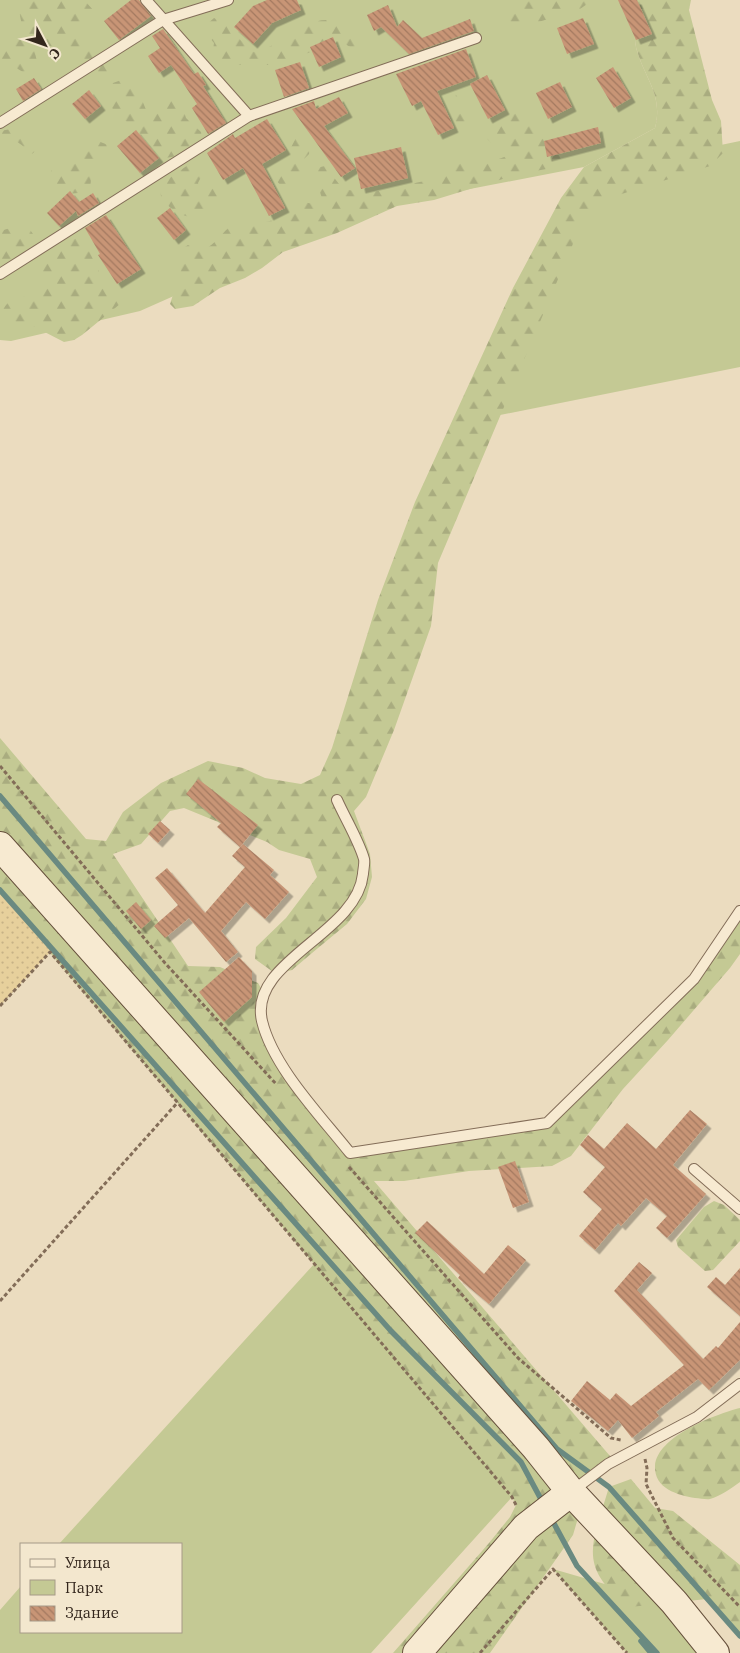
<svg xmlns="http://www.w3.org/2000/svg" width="740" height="1653" viewBox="0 0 740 1653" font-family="'IBM Plex Serif',serif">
<defs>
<pattern id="forest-firs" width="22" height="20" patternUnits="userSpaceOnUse" patternTransform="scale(1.25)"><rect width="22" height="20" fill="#c4c994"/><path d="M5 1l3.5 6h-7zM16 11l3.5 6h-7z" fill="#a9ac7f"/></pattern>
<pattern id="sand-dots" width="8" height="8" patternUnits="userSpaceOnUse" patternTransform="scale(1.25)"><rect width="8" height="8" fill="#e7d09c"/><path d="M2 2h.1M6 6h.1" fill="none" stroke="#c7b286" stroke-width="1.8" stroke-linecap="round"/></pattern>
<pattern id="building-back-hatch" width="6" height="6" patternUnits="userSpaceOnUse" patternTransform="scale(1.25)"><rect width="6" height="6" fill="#c89576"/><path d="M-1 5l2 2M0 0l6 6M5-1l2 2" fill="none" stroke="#a37960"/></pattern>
<filter id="shadow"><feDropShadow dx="4.5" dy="4.5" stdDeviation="0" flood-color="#0004"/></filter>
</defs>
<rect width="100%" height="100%" fill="#ebdcbf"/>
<g fill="#c4c994">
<path d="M 0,0 L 635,0 C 636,16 632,39 638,54 C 647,81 663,97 655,128 L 584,167 L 392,204 L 264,256 L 140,311 L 11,341 L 0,340 Z"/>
<path d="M 740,141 L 740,367 L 490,417 L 583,199 L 716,146 Z"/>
<path d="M 315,1263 L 512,1497 L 371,1653 L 0,1653 L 0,1610 L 21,1586 L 21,1632 L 181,1632 L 181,1544 L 59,1544 Z"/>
<path d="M 553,1569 L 670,1603 L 711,1653 L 627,1653 Z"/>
</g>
<g fill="url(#forest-firs)">
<path d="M 17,0 L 84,0 L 95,12 L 97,20 L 92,26 L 75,24 L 74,29 L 93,48 L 101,50 L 114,61 L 116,71 L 111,77 L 100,76 L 74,53 L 43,44 L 35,53 L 39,70 L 34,75 L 26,74 L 10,64 L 0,65 L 0,41 L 16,36 L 22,26 Z"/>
<path d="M 547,0 L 593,0 L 580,9 L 513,30 L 502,26 L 501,16 L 511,2 Z"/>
<path d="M 635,0 L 691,0 L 689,10 L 712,100 L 721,121 L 723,153 L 710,166 L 609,198 L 586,213 L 438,563 L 431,626 L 394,730 L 366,797 L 354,811 L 370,854 L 372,877 L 366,899 L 347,924 L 312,953 L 292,970 L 276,974 L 255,959 L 256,947 L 286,918 L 317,877 L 310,859 L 279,850 L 267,842 L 184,808 L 170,811 L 141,844 L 113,854 L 188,966 L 220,967 L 258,983 L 264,993 L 262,1019 L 275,1056 L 350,1153 L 547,1123 L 694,979 L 740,910 L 740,954 L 730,968 L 668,1040 L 623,1089 L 571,1156 L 552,1166 L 469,1171 L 404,1181 L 374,1181 L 616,1463 L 570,1491 L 578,1518 L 573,1535 L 490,1653 L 393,1653 L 489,1543 L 510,1517 L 516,1505 L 512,1497 L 0,894 L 0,738 L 86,839 L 106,841 L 123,812 L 161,783 L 208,761 L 243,768 L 265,778 L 301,784 L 320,775 L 332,748 L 378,600 L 415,502 L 513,288 L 561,198 L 584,167 L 655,128 C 663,97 647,81 638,54 C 632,39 636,16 635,0 Z"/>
<path d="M 214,18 C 234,25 237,41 254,52 C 287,46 308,6 347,25 C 354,28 361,37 367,43 L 367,46 C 356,52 352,48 342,42 L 271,65 L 236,65 L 226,69 L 218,67 L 212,57 L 214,43 L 209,37 L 206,25 Z"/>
<path d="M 449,78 L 456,95 L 467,110 L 467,119 L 461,126 L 457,125 L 449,101 L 438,86 Z"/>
<path d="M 124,79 L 136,86 L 147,112 L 152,113 L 162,108 L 171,99 L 181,102 L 186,118 L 201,132 L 202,139 C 194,150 178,157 165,158 L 112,108 L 107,96 L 113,83 Z"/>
<path d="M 510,108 L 519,109 L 537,125 L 541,136 L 567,157 L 568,165 L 519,174 L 434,200 L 397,206 L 337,233 L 283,252 L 262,268 L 245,278 L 220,288 L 193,306 L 175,309 L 170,304 L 181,270 L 177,260 L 180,250 L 188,245 L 207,248 C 219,241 225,227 237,223 C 243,221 251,224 257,223 C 277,222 284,215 297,201 L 314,204 L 322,200 C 321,189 313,183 312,171 L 316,168 L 325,166 L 339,184 L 349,190 L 369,193 L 429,180 L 460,161 L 496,160 L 507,156 L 506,149 C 492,147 486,141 483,127 Z"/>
<path d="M 11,129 C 21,135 31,136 41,142 L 40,147 L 32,154 L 25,153 L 23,146 L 16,141 L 6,143 L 0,149 L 0,131 Z"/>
<path d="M 296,138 L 303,139 L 310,148 L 309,154 L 299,164 L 304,178 L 300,184 C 289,187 278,190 275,175 L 280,169 L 293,166 L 288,153 Z"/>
<path d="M 98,141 L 108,145 L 111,150 L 107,155 L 97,159 L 89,170 C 90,175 92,181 90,186 C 85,198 50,195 49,181 C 49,177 51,172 52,169 L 93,142 Z"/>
<path d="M 188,165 L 198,168 L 202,175 L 198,183 L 200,191 L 207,193 L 212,187 L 220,189 L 222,196 C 215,203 208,214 198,217 C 186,220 165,207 161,196 C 160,192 161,187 161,184 Z"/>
<path d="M 14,227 L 28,227 L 33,234 C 28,251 15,259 0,267 L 0,231 Z"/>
<path d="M 74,236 L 84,240 L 102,278 L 117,294 L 120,304 L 82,335 L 74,340 L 64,342 L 33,326 L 15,327 L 2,323 C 0,295 22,299 41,293 C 43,282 39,273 39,262 C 45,256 49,255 56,251 C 63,246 64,241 74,236 Z"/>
<path d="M 714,1201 L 724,1205 L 740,1220 L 740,1241 L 713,1270 L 705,1271 L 678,1247 L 676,1240 L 704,1207 Z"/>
<path d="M 740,1408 L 740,1482 C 732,1488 720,1496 710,1499 C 706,1500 700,1498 695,1498 C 678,1495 654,1489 655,1466 C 657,1436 716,1414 740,1408 Z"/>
<path d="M 631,1479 L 655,1508 L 673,1511 L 740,1565 L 740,1636 L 707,1599 L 630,1607 C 575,1567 593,1542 609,1487 Z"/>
</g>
<path fill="url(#sand-dots)" d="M 0,890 L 53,949 L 0,1006 Z"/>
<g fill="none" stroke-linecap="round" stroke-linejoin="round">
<g stroke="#6a8a81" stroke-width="5.5">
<path d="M 0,796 L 557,1449 L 609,1487 L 740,1636"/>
<path d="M 0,890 L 391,1331 L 521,1462 L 543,1503"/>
<path d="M 551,1518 L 577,1566 L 657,1653"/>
<path d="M 641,1641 L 651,1653"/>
</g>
</g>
<g fill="url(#building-back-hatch)" filter="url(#shadow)">
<path d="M 131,0 L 139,0 L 151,16 L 119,40 L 104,21 Z"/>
<path d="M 267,0 L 297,0 L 301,10 L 272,23 L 253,44 L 234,27 L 253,6 Z"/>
<path d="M 618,0 L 637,0 L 652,34 L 636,40 Z"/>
<path d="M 388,5 L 397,27 L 403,20 L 422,38 L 470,19 L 474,31 L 409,54 L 381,27 L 374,31 L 367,15 Z"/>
<path d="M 583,18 L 594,44 L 567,54 L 557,28 Z"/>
<path d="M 163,29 L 194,74 L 198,72 L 206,85 L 203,86 L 226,123 L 208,134 L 192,108 L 197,104 L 171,65 L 159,73 L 148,56 L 160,48 L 152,36 Z"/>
<path d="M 333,37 L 341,57 L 319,67 L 310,47 Z"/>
<path d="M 466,49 L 476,77 L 437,91 L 454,128 L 438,135 L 421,101 L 412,106 L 396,74 Z"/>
<path d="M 300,62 L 309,88 L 284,97 L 275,70 Z"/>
<path d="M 613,67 L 631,98 L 614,108 L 596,78 Z"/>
<path d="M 487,75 L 505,110 L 488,119 L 470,84 Z"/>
<path d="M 34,78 L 41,89 L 23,101 L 16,89 Z"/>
<path d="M 560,82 L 572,107 L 548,119 L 536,93 Z"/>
<path d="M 89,90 L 101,106 L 85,119 L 72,104 Z"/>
<path d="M 339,97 L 348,113 L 324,126 L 355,168 L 341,177 L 292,109 L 314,101 L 316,109 Z"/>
<path d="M 267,119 L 286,150 L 262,164 L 285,208 L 269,216 L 243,168 L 223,180 L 207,153 L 233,134 L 235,138 Z"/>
<path d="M 598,127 L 601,143 L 547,157 L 544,141 Z"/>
<path d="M 136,130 L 159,158 L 140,173 L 117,146 Z"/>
<path d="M 401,147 L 408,178 L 361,189 L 354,158 Z"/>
<path d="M 70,191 L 79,202 L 93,193 L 99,203 L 78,216 L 76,211 L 59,226 L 47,213 Z"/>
<path d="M 170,208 L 186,230 L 174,240 L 157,218 Z"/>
<path d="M 106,215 L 141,269 L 117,284 L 98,255 L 100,254 L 85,228 Z"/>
<path d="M 198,779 L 258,825 L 240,847 L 217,827 L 221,823 L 186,794 Z"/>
<path d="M 160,821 L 170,830 L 158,843 L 148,834 Z"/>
<path d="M 243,844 L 274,870 L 270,875 L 289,892 L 265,919 L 246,902 L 221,931 L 238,952 L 226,962 L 189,918 L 165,938 L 154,926 L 178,905 L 155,878 L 167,868 L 205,913 L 245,867 L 232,856 Z"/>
<path d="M 136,902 L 151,920 L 141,929 L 126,911 Z"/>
<path d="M 239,957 L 252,971 L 252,997 L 224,1022 L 199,992 Z"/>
<path d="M 690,1110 L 707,1124 L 673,1165 L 706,1194 L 667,1238 L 656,1228 L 667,1216 L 646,1198 L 621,1226 L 618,1223 L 595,1250 L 579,1236 L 602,1209 L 583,1192 L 605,1167 L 580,1145 L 588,1135 L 604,1149 L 627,1123 L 656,1149 Z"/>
<path d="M 515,1161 L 529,1202 L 513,1208 L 498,1167 Z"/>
<path d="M 427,1221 L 484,1274 L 508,1245 L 526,1260 L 489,1304 L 458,1278 L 460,1275 L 415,1233 Z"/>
<path d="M 639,1262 L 652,1273 L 637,1290 L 703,1359 L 716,1346 L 718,1348 L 740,1322 L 740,1360 L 709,1390 L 698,1379 L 656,1412 L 659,1416 L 632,1438 L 618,1420 L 608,1431 L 571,1401 L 587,1381 L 610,1400 L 616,1393 L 631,1406 L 684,1365 L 614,1291 Z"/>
<path d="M 740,1268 L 740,1316 L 707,1287 L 716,1277 L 725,1285 Z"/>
</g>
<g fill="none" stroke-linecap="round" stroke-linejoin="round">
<g stroke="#836d58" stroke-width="12">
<g id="lane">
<path d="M 249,116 L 476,38"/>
<path d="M 0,123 L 163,20 L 228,0"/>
<path d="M 0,274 L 249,116 L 146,0"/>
<path d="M 337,800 C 345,818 359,841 364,859 C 365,864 363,870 363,874 C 357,934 248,961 262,1021 C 273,1067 320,1115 350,1153 L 547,1123 L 694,979 L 740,911"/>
<path d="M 694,1169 L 740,1209"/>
<path d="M 571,1492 L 608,1464 L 697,1417 L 740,1384"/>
</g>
</g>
<g stroke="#654f3b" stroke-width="30">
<g id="secondary">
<path d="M 0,846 L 536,1448 L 571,1492 L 674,1602 L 715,1653"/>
<path d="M 417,1653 L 526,1527 L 571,1492"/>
</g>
</g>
<g stroke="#836d58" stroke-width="3" stroke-dasharray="4 2.5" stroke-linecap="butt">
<path d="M 0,766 L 165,963 L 277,1085"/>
<path d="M 0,1006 L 50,952 L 512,1497 L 517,1507"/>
<path d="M 349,1167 L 518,1358 L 611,1438 L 621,1440"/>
<path d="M 0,1301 L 178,1102"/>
<path d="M 645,1459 L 647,1468 L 646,1484 L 673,1538 L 740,1607"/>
<path d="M 480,1653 L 553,1569 L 627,1653"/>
</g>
<use href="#lane" stroke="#f7ead1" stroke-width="10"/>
<use href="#secondary" stroke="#f7ead1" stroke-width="28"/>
</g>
<rect x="20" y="1543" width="162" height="90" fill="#f3e7ce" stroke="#a69a87"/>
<rect x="30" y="1559" width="25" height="8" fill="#f7ead1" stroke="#a69a87"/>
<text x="65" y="1568" font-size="15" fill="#33261c">Улица</text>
<rect x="30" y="1580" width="25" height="15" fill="#c4c994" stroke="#a69a87"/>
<text x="65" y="1593" font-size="15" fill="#33261c">Парк</text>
<rect x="30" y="1606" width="25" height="15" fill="url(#building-back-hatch)" stroke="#a69a87"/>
<text x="65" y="1618" font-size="15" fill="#33261c">Здание</text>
<g transform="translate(45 45) rotate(131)" stroke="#f3e7ce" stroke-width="4" paint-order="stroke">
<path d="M0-4L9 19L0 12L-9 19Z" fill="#33261c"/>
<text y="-8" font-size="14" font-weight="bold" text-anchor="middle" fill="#33261c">С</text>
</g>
</svg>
